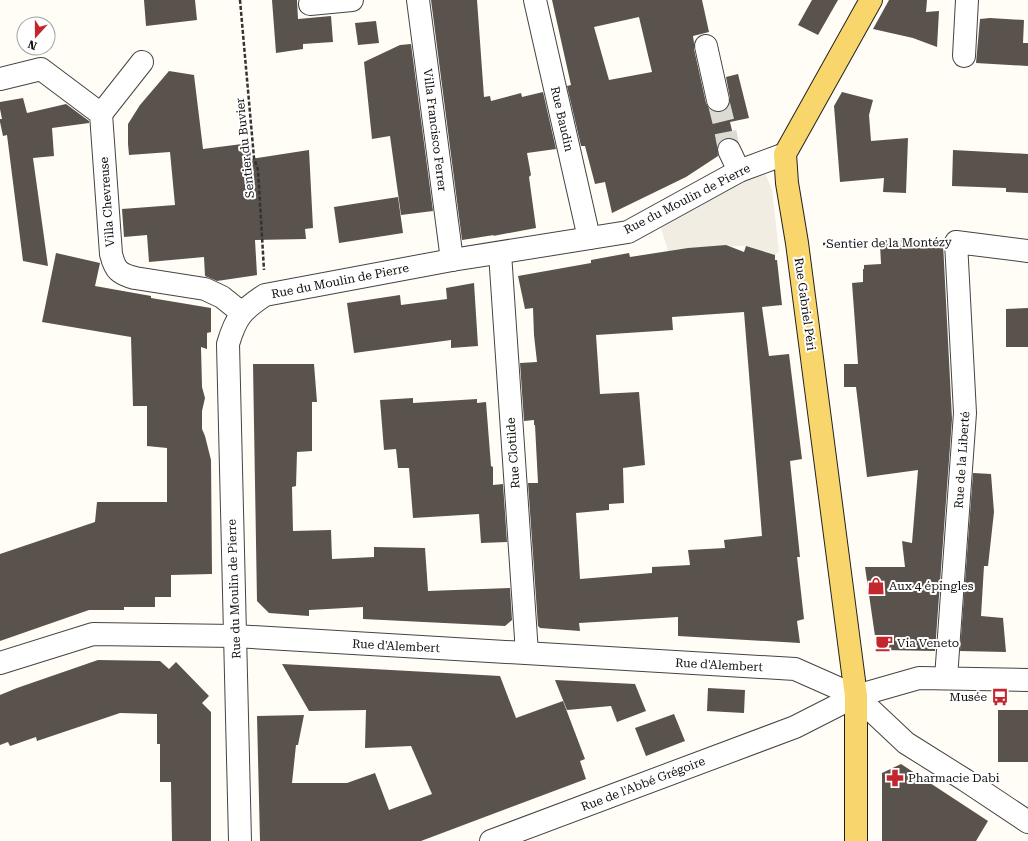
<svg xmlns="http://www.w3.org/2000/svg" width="1028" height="841" viewBox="0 0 1028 841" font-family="'Roboto Serif',serif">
<rect width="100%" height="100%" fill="#fffdf5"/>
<path fill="#f1ede2" d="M 757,174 L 766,175 L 772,190 L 779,251 L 775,255 L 746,246 L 701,247 L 668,251 L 660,225 Z"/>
<g fill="#5a524d" fill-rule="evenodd">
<path d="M 144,0 L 195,0 L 197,20 L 146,26 Z"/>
<path d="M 272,0 L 297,0 L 298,19 L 331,16 L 333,42 L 303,44 L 303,49 L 276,53 Z"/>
<path d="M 431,0 L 477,0 L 484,97 L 490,96 L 491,101 L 521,93 L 522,97 L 543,92 L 556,149 L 527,153 L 531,175 L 529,177 L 536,228 L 493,236 L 494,235 L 462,240 Z"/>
<path d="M 552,0 L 702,0 L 709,32 L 693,36 L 694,43 L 694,49 L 706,103 L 709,108 L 714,112 L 720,112 L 726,109 L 730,104 L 730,98 L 726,77 L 738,74 L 749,118 L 730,122 L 734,139 L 730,138 L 724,139 L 719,143 L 717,149 L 718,156 L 686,177 L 612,213 L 605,182 L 595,184 L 585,146 L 581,146 L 567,86 L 571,85 ZM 639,17 L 652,72 L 609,80 L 594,27 Z"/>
<path d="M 812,0 L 838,0 L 818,35 L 798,25 Z"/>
<path d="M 889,0 L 927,0 L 926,12 L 939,11 L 937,47 L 913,38 L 873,29 Z"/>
<path d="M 990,18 L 1024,20 L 1023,43 L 1028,43 L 1028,66 L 976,63 L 980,19 Z"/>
<path d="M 376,21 L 379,43 L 358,45 L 355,23 Z"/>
<path d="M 411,44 L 433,211 L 401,215 L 390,136 L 372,139 L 364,62 L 400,45 Z"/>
<path d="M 169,71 L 194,75 L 203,149 L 250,143 L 251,159 L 309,150 L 313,228 L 305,229 L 306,239 L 255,240 L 257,275 L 217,281 L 205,276 L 204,257 L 149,262 L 147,235 L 124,237 L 122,209 L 175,205 L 170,152 L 129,155 L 128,144 L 128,124 L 140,105 Z"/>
<path d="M 842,92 L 873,100 L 869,115 L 871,141 L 908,138 L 906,193 L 883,192 L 884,178 L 840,182 L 834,106 Z"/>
<path d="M 23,98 L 27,113 L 66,104 L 89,121 L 89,123 L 52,128 L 54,156 L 33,158 L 48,266 L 23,261 L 7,135 L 3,136 L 0,122 L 0,119 L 2,119 L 0,109 L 0,102 Z"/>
<path d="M 953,150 L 1028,154 L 1028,193 L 1006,192 L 1006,188 L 952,186 Z"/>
<path d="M 398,197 L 403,233 L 339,243 L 334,207 Z"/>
<path d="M 943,243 L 952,419 L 935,651 L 883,650 L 876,643 L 865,567 L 905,567 L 902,541 L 912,543 L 918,470 L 867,477 L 856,387 L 844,387 L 844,364 L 858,364 L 852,283 L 863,282 L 863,269 L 864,269 L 864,265 L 881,264 L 880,244 L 904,245 L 904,246 Z"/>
<path d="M 726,245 L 744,252 L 746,246 L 775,255 L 775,260 L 777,260 L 782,305 L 762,307 L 769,356 L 789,354 L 802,459 L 790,461 L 800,557 L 797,557 L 804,619 L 797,621 L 800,643 L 678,636 L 678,617 L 579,623 L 580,631 L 540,628 L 538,626 L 528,483 L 538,483 L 535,425 L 534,425 L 534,420 L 524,421 L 520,363 L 537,362 L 534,335 L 533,308 L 525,309 L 518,276 L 591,263 L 591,260 L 629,253 L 630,257 L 688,248 ZM 744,312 L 762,536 L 724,540 L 725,548 L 688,550 L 690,565 L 652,567 L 652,573 L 580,579 L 576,513 L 609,510 L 609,504 L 624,503 L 623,468 L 645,465 L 639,392 L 600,394 L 596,335 L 673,330 L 672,317 Z"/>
<path d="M 56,253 L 100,263 L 95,286 L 151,296 L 151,298 L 211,308 L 211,332 L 207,333 L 207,349 L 201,347 L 202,387 L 205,398 L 202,411 L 202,429 L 205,436 L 211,460 L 212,574 L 171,575 L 171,597 L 155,597 L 155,607 L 124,607 L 124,610 L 89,610 L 0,641 L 0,554 L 95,522 L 97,502 L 167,502 L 167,448 L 147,446 L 147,406 L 133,406 L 131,337 L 42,322 Z"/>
<path d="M 474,283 L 478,346 L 451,348 L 451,340 L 354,353 L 347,303 L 400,295 L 401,305 L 447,299 L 446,288 Z"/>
<path d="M 1028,308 L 1028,347 L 1006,347 L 1006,309 Z"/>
<path d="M 253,364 L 314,364 L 317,402 L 312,402 L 312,451 L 297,452 L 296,486 L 292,487 L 293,531 L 331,530 L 332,559 L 374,557 L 374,547 L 425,548 L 428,591 L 510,588 L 512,620 L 505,626 L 363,619 L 363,607 L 309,610 L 309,616 L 269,613 L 257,601 Z"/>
<path d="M 413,398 L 413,403 L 477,399 L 477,403 L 486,402 L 491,466 L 493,467 L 493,485 L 503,484 L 507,542 L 481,543 L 479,514 L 413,518 L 409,468 L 398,468 L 396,449 L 384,450 L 380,400 Z"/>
<path d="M 973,473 L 991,474 L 994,512 L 988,566 L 984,566 L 981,616 L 1003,618 L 1006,652 L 960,651 Z"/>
<path d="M 98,660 L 160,661 L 169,669 L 176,662 L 209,696 L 202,703 L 211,712 L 211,841 L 172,841 L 171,782 L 160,782 L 160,744 L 157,744 L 157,714 L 120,713 L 37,741 L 36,737 L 10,746 L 8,742 L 0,745 L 0,695 L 17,688 Z"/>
<path d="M 282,664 L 500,676 L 516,718 L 563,701 L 585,759 L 580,761 L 586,779 L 421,841 L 260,841 L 257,716 L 304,715 L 298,745 L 296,745 L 292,783 L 347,783 L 375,773 L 389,810 L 432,794 L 411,746 L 365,748 L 366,710 L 309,711 Z"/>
<path d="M 555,680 L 635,684 L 646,711 L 617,722 L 611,706 L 567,710 Z"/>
<path d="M 708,688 L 745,690 L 744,713 L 707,711 Z"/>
<rect x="998" y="710" width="30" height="52"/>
<path d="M 674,714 L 685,741 L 646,756 L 635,728 Z"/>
<path d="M 901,764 L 988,821 L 976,841 L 882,841 L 882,773 Z"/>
</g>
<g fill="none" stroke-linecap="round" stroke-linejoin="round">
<path stroke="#dbdad3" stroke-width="22" stroke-dasharray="22 11" stroke-linecap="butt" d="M 718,100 L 724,124 L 729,150"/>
<g stroke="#444" stroke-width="24">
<g id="minor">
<path d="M 418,0 L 452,260"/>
<path d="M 535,0 L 589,238"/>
<path d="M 310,4 L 352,0"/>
<path d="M 706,46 L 718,100"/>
<path d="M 964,56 L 967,0"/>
<path d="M 0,79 L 41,69 L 101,114 L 111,254 C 115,270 119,274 135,278 L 205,289 L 222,297 L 242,313"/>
<path d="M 101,114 L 142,62"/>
<path d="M 729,150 L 739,171"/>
<path d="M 500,253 L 527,653"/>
<path d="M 0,663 L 93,634 L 235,636 L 795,669 L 856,696 L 906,743 L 965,780 L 1028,822"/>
<path d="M 946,678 L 965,413 L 956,242 L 1028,251"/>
<path d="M 240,841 L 228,344 C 236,317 242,310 265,295 L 452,260 L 628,232 L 739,171 L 785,154"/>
<path d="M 491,841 L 795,727 L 856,696 L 919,678 L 1028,680"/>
</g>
</g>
<g stroke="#222" stroke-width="24">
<path id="major" d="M 856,841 L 856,696 L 797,243 L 787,183 L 785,154 L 871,0"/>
</g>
<g stroke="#333" stroke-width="2.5" stroke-dasharray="4 2" stroke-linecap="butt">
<path d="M 240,0 L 254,158 L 258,170 L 264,270"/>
<path d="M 823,244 L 903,241 L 932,241"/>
</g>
<use href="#minor" stroke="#fff" stroke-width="22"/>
<use href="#major" stroke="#f9d66b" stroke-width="22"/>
</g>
<defs>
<g id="shop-bare" transform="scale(1.38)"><path d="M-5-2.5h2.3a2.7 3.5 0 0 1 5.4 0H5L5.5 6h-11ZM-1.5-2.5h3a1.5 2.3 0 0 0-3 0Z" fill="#c4262e" stroke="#fff" stroke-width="2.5" paint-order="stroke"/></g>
<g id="cafe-bare" transform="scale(1.38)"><path d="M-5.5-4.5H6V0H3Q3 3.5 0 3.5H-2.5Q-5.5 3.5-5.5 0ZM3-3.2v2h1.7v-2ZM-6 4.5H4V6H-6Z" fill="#c4262e" stroke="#fff" stroke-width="2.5" paint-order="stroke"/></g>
<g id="bus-bare" transform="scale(1.38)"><path d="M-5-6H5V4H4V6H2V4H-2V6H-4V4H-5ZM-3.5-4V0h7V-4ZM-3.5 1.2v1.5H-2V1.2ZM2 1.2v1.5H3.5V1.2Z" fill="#c4262e" stroke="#fff" stroke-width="2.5" paint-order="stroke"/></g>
<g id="pharmacy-bare" transform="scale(1.38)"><path d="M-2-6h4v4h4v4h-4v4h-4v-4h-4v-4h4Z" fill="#c4262e" stroke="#fff" stroke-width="2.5" paint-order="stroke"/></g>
</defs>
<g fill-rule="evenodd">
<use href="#shop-bare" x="876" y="586"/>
<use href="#cafe-bare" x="884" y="643"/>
<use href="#bus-bare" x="1000" y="697"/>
<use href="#pharmacy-bare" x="895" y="778"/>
</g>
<g text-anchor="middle" stroke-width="4" stroke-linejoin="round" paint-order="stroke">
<g font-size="12" fill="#111" stroke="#fff">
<text transform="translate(562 119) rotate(77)" y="4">Rue Baudin</text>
<text transform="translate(435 130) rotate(83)" y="4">Villa Francisco Ferrer</text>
<text transform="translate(245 148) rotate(-96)" y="4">Sentier du Buvier</text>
<text transform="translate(687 199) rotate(-27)" y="4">Rue du Moulin de Pierre</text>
<text transform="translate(107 202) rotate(-94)" y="4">Villa Chevreuse</text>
<text transform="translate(889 243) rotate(-1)" y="4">Sentier de la Montézy</text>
<text transform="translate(340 281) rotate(-11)" y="4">Rue du Moulin de Pierre</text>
<text transform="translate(805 304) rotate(82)" y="4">Rue Gabriel Péri</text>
<text transform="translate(513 453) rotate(-94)" y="4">Rue Clotilde</text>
<text transform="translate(962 460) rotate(-86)" y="4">Rue de la Liberté</text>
<text transform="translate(234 589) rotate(-92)" y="4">Rue du Moulin de Pierre</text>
<text transform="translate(396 646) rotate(3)" y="4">Rue d'Alembert</text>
<text transform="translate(719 665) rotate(3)" y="4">Rue d'Alembert</text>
<text transform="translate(643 784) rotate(-21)" y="4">Rue de l'Abbé Grégoire</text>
</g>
<g font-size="12" fill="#111" stroke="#fff" text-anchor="start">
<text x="889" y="590">Aux 4 épingles</text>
<text x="897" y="647">Via Veneto</text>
<text x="987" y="701" text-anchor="end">Musée</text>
<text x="908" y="782">Pharmacie Dabi</text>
</g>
</g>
<g transform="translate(36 36) rotate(201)"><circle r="19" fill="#ffffff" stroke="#a0a0a0"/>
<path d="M0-3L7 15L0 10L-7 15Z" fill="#c4262e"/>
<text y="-6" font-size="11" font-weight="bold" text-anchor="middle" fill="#111111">N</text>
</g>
</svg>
